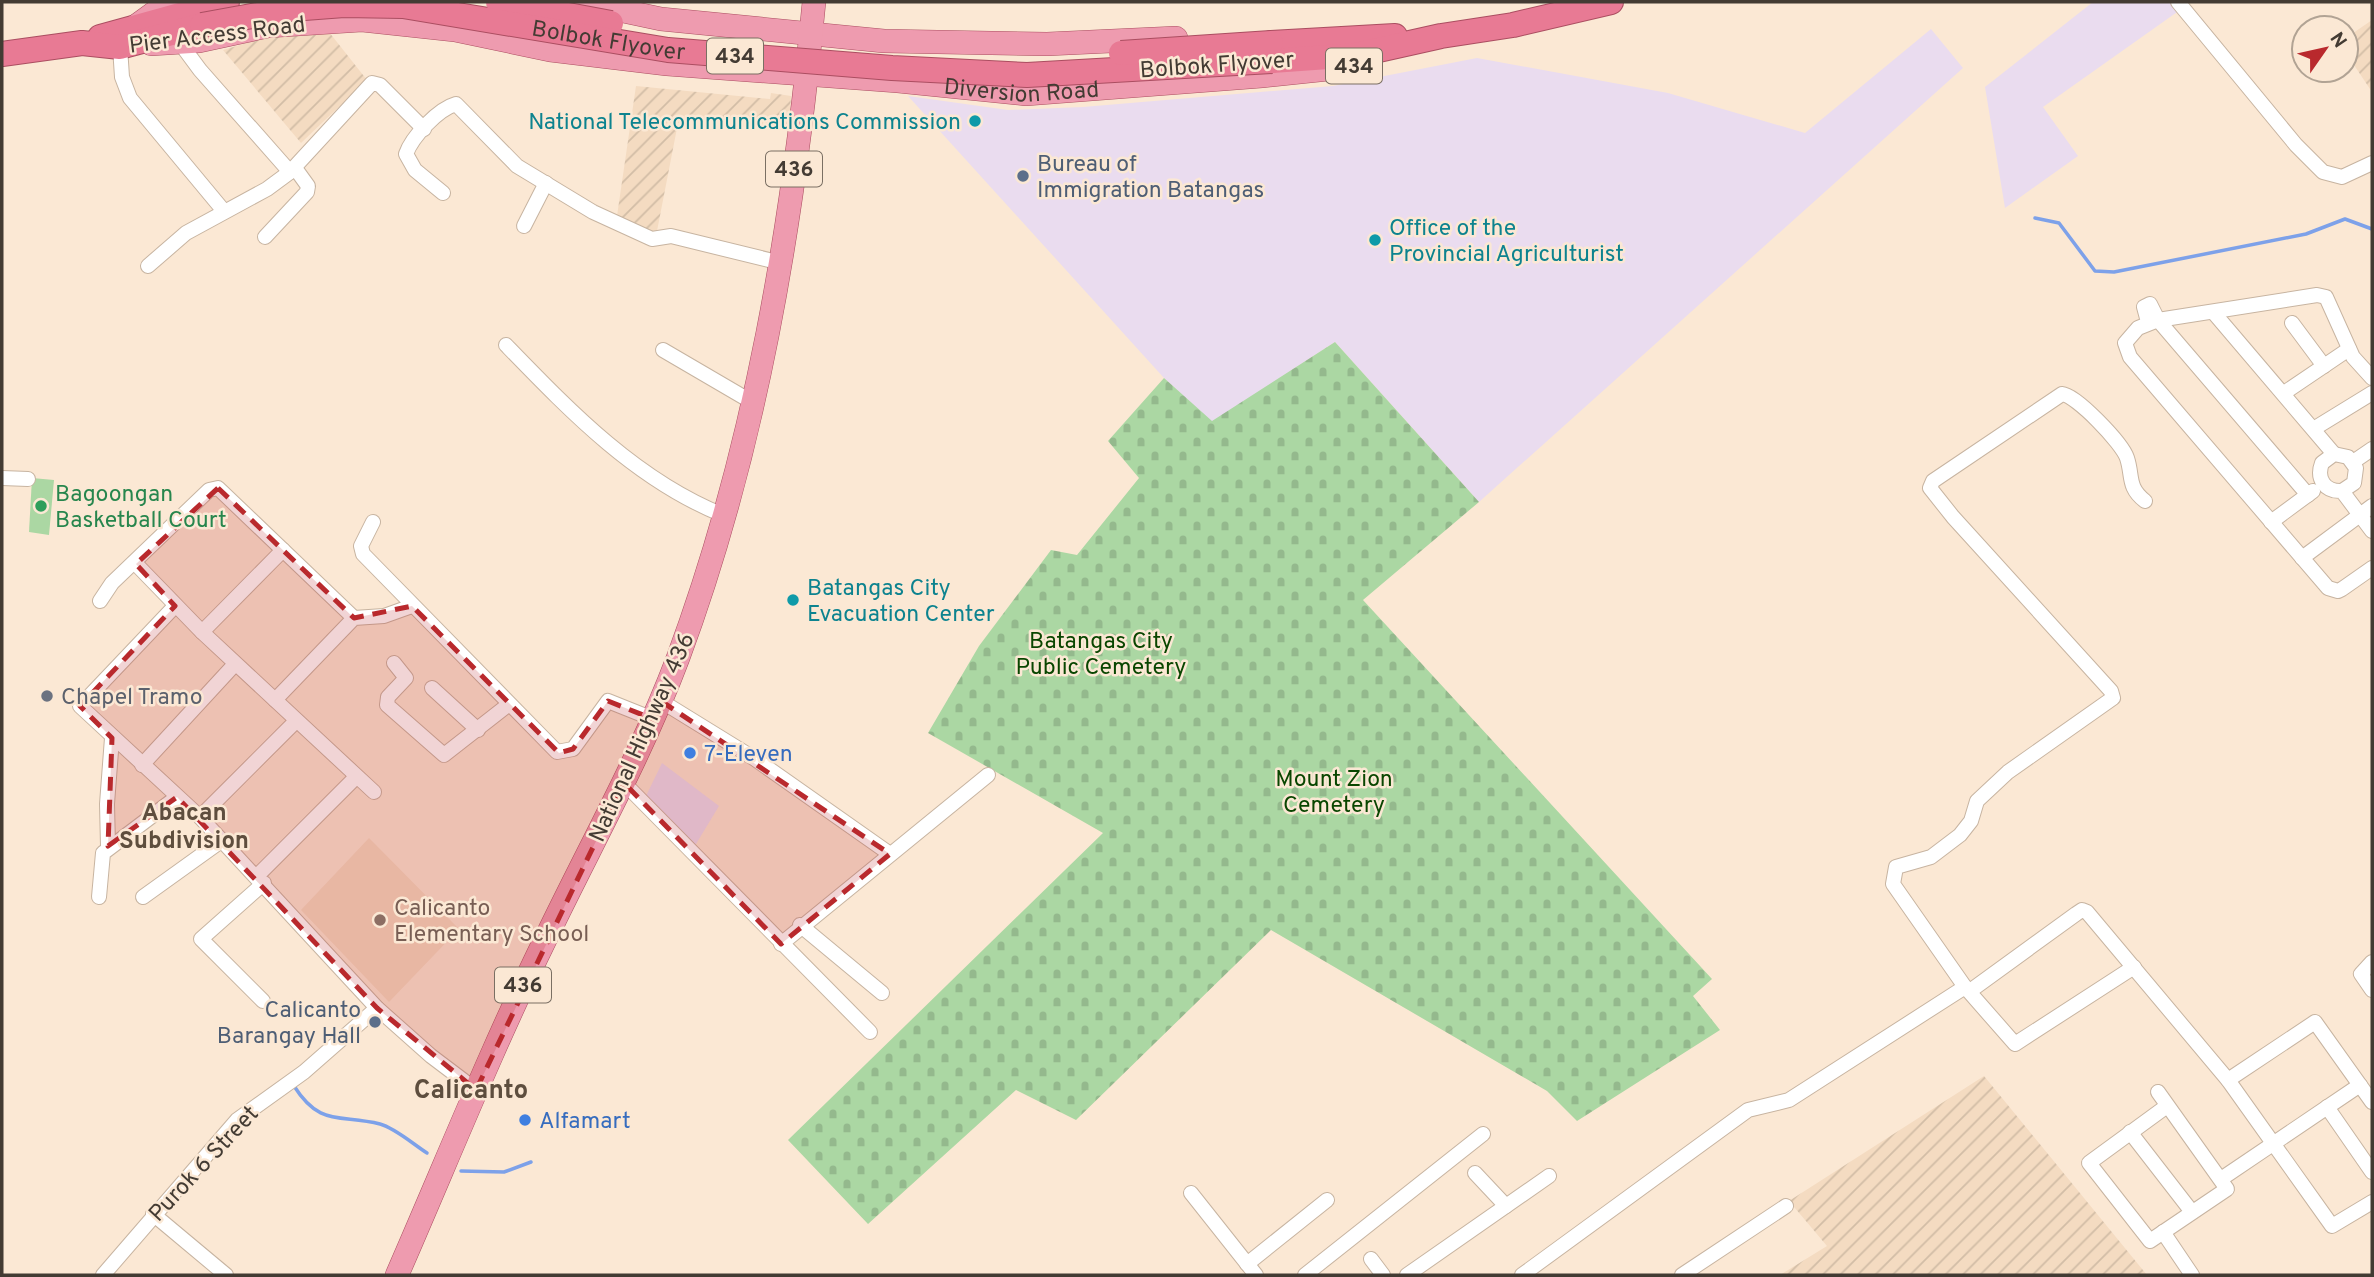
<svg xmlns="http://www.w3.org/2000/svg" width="2374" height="1277" viewBox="0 0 2374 1277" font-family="Overpass,sans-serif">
<defs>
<pattern id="industrial-furrows" width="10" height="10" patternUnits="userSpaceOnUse" patternTransform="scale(1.75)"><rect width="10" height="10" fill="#f4dbc1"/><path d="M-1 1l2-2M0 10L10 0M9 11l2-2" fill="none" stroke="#d2bda6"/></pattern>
<pattern id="cemetery-stones" width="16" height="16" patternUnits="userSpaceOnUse" patternTransform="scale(1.75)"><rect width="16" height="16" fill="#abd7a3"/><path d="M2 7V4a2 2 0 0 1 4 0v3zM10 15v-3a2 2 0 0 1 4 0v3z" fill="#94b98d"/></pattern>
</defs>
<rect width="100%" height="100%" fill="#fbe8d4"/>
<g fill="#eadcef">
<path d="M 2093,2 L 2172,2 L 2180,10 L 2043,107 L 2078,156 L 2005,208 L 1985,87 Z"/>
<path d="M 1931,29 L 1963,68 L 1479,502 L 1335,342 L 1212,422 L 1164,378 L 908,96 L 1008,110 L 1083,107 L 1333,86 L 1477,58 L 1668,93 L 1805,133 Z"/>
<path d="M 662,763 L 719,806 L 693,849 L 645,798 Z"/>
</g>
<g fill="url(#industrial-furrows)">
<path d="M 2372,20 L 2372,92 L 2346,53 L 2346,38 Z"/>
<path d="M 329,32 L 367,80 L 301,143 L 223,50 L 270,36 Z"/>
<path d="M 636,86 L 770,99 L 771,93 L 791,96 L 789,130 L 678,123 L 657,231 L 651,234 L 617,216 Z"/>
<path d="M 1984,1076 L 2147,1275 L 1780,1275 L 1827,1246 L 1789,1201 Z"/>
</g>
<path fill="#f4dbc1" d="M 369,838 L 459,929 L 389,1002 L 301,910 Z"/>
<path fill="url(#cemetery-stones)" d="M 1335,342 L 1479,502 L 1363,600 L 1712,979 L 1693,996 L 1720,1030 L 1577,1121 L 1547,1091 L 1271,930 L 1076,1120 L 1016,1090 L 868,1224 L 788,1140 L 1103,833 L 928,733 L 979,646 L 1051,550 L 1077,555 L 1139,478 L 1108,441 L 1164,378 L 1212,421 Z"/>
<path fill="#abd7a3" d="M 32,478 L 54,480 L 49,535 L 29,532 Z"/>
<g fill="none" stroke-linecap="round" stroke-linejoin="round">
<g stroke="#7da1e9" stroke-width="3.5">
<path d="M 2035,218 L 2059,223 L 2095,271 L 2114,272 L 2306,234 L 2345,219 L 2372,229"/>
<path d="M 294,1086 C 320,1127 339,1114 380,1124 C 395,1128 413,1144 427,1153"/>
<path d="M 461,1171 L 504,1172 L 531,1162"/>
</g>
<g stroke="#c7b4a1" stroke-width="16">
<g id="minor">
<path d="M 2178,2 L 2296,145 L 2323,172 L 2342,177 L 2372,163"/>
<path d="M 180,43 L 200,70 L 290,172"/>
<path d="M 120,47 L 122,77 L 130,98 L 223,210"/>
<path d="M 443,193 L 415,170 L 406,154 C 412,137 438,109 456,104 L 517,166 L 593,212 L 652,239 L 671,236 L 781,263"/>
<path d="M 524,226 L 546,183"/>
<path d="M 265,237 L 307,192 L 308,186 L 295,168"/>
<path d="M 148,266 L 186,233 L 267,189 L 290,172 L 372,83 L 380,85 L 424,129"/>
<path d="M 2214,313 L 2334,454"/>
<path d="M 2148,322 L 2144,307 L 2150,304 L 2158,320 L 2308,495"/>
<path d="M 2292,323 L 2324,366"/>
<path d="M 506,345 C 570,411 636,480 723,515"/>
<path d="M 663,350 L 752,402"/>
<path d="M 2372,378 L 2353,357 L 2326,297 L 2317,295 L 2158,320 L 2138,328 L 2125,343 L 2130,357 L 2328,588 L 2338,591 L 2342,589 L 2372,568"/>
<path d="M 2284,393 L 2349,349"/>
<path d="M 2315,428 L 2372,393"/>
<path d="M 2353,462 L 2372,449"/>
<path d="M 2,478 L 28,479"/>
<path d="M 2342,491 L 2354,483 L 2356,468 L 2348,457 L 2334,454 L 2322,463 C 2316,479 2325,492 2342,491 L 2372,531"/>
<path d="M 373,522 L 361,546 L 363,554 L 557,752 L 573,749 L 608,701 L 653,719"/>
<path d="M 2271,522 L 2313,491"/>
<path d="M 2302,558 L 2372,506"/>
<path d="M 136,564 L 202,632 L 374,792"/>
<path d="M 100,601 L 112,583 L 209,490 L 218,488 L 354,618"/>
<path d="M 175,606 L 80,706 L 200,817 L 377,1008 L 431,1056 L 476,1090"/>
<path d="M 202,632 L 283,550"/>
<path d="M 394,663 L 406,678 L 388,697 L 387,705 L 444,755 L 508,705"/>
<path d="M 432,688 L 478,730"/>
<path d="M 275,700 L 354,618 L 384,616 L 412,606"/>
<path d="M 661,701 L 755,759 L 890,854"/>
<path d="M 142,765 L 235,664"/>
<path d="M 624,783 L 870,1032"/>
<path d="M 200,817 L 296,721"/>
<path d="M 108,846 L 107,804 L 112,738"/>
<path d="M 257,876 L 356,777"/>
<path d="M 99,897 L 103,853 L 177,797"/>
<path d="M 143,897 L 221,841"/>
<path d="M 800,925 L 882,993"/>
<path d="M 781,944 L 988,775"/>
<path d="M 2372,962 L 2361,974 L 2372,990"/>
<path d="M 2134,967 L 2015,1044 L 1965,987 L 1893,884 L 1896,867 L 1931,857 L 1960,835 L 1971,821 L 1977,801 L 2008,772 L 2113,698 L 2111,691 L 1953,517 L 1930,488 L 1933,481 L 2062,394 C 2076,395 2122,443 2127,458 C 2133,476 2127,487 2145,501"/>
<path d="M 1970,991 L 2076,914 L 2082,910 L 2087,912 L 2228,1080 L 2332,1226 L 2372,1202"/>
<path d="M 263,1001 L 201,939 L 264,883"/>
<path d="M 2228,1080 L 2315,1022 L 2372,1102"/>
<path d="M 2158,1092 L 2227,1189 L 2150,1241 L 2089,1163 L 2167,1106"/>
<path d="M 2327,1107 L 2372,1172"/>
<path d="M 2130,1132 L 2192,1212"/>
<path d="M 1475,1173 L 1506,1206"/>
<path d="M 2221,1179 L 2360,1085"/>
<path d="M 1191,1193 L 1256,1275"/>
<path d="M 153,1214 L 226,1275"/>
<path d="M 2163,1232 L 2192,1275"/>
<path d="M 1371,1259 L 1383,1275"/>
<path d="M 1247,1264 L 1327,1200"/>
<path d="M 103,1275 L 237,1120 L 304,1072 L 377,1008"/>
<path d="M 1305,1275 L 1483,1134"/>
<path d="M 1407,1275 L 1549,1176"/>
<path d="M 1522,1275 L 1748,1110 L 1789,1100 L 1965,987"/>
<path d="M 1682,1275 L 1786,1206"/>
</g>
</g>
<g stroke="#ab4e61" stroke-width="24">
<g id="primary">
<path d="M 581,2 L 661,19 L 884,41 L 1047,44 L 1176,38"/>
<path d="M 136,26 L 169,2"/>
<path id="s1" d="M 151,44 L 199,41 L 268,26 L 362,20 L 455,30 L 550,50 L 667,64 L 898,81 L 1026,94 L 1262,76 L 1348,67"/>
<path d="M 397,1275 C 446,1163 491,1050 545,940 C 590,846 641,756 678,658 C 756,448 793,224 814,2"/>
</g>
</g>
<g stroke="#ab4e61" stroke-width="26">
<g id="trunk">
<path d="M 100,37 L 227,2"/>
<path d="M 1271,43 L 1395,36"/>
<path d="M 2,54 L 82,43 L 120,47 L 202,25"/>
<path d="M 1272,61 L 1356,55 L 1441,36 L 1513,25 L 1611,2"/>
</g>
</g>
<use href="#minor" stroke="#fff" stroke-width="14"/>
<use href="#primary" stroke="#ee9baf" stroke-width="23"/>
<use href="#trunk" stroke="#e87a94" stroke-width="24"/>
<g stroke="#ab4e61" stroke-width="26" stroke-linecap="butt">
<g id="trunk-bridge">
<path d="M 498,2 L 611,23"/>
<path id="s2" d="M 202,25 L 291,9 L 344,5 L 403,6 L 668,50 L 892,68 L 1027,75 L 1272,61"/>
<path d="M 1121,53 L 1271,43"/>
</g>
</g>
<use href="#trunk-bridge" stroke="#e87a94" stroke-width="24"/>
</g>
<path fill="#b9292d" fill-opacity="0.2" stroke="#b9292d" stroke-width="5" stroke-dasharray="14 9" stroke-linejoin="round" d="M 218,488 L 354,618 L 412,606 L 559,753 L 573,749 L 608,701 L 653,719 L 661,701 L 890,854 L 781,944 L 624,783 L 476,1090 L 377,1008 L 177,797 L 108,846 L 112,738 L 80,706 L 175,606 L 136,564 Z"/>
<g fill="#0f9aa8" stroke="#fbe8d4" stroke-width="2.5">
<circle cx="975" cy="121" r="7"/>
<circle cx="1375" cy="240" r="7"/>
<circle cx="793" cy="600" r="7"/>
</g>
<g fill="#5c6f8a" stroke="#fbe8d4" stroke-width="2.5">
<circle cx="1023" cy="176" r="7"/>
<circle cx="375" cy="1022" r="7"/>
</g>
<circle fill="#2e9e5b" stroke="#fbe8d4" stroke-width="2.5" cx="41" cy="506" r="7"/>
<circle fill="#6b7280" stroke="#fbe8d4" stroke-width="2.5" cx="47" cy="696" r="7"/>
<g fill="#3f7fe0" stroke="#fbe8d4" stroke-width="2.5">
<circle cx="690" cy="753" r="7"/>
<circle cx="525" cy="1120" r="7"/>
</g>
<circle fill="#8d6e63" stroke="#fbe8d4" stroke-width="2.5" cx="380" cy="920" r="7"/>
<g text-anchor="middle" stroke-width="5" stroke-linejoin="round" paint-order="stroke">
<g fill="#fbe8d4" stroke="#7a6f63" stroke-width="2">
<rect x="707" y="38.5" width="56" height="35" rx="5"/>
<rect x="1326" y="48.5" width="56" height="35" rx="5"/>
<rect x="766" y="151.5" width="56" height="35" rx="5"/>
<rect x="495" y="967.5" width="56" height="35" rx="5"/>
</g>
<g font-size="21" font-weight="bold" fill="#433b33">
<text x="735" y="63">434</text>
<text x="1354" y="73">434</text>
<text x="794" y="176">436</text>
<text x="523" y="992">436</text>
</g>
<g font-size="23" fill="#433b33" stroke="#fbe8d4">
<text transform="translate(217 34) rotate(-7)" y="8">Pier Access Road</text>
<text dy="8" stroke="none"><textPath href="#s2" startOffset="411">Bolbok Flyover</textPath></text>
<text transform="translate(1217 64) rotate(-4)" y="8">Bolbok Flyover</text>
<text dy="8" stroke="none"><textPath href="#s1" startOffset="877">Diversion Road</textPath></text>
<text transform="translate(641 737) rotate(-66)" y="8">National Highway 436</text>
<text transform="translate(203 1163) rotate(-47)" y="8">Purok 6 Street</text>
</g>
<g font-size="23" fill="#0d838f" stroke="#fbe8d4" text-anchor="start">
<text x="961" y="129" text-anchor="end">National Telecommunications Commission</text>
<text x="1389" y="235">Office of the<tspan x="1389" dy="26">Provincial Agriculturist</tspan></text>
<text x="807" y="595">Batangas City<tspan x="807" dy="26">Evacuation Center</tspan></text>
</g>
<g font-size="23" fill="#4e5e75" stroke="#fbe8d4" text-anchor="start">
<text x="1037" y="171">Bureau of<tspan x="1037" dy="26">Immigration Batangas</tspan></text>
<text x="361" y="1017" text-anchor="end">Calicanto<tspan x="361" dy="26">Barangay Hall</tspan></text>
</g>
<g font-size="23" fill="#27864d" stroke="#fbe8d4" text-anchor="start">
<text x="55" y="501">Bagoongan<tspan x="55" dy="26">Basketball Court</tspan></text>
</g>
<g font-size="23" fill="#094600" stroke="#fbe8d4">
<text x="1101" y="648">Batangas City<tspan x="1101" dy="26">Public Cemetery</tspan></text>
<text x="1334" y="786">Mount Zion<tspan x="1334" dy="26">Cemetery</tspan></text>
</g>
<g font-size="23" fill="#5b616d" stroke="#fbe8d4" text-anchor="start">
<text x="61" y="704">Chapel Tramo</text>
</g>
<g font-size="23" fill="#366cbe" stroke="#fbe8d4" text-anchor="start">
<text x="704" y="761">7-Eleven</text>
<text x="539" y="1128">Alfamart</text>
</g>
<g font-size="23" fill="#785e54" stroke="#fbe8d4" text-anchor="start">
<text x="394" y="915">Calicanto<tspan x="394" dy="26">Elementary School</tspan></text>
</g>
<g font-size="24" font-weight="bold" fill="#5e4e3e" stroke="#fbe8d4">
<text x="184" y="820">Abacan<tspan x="184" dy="28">Subdivision</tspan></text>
</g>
<g font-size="26" font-weight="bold" fill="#5e4e3e" stroke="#fbe8d4">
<text x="471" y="1098">Calicanto</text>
</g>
</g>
<rect width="2374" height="1277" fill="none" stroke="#433b33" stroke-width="7"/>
<g transform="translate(2325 49) rotate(56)"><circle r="33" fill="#fbe8d4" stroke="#b1a394" stroke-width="2"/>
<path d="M0-5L12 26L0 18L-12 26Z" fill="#b9292d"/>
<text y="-10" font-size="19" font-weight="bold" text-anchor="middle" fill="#433b33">N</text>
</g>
</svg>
